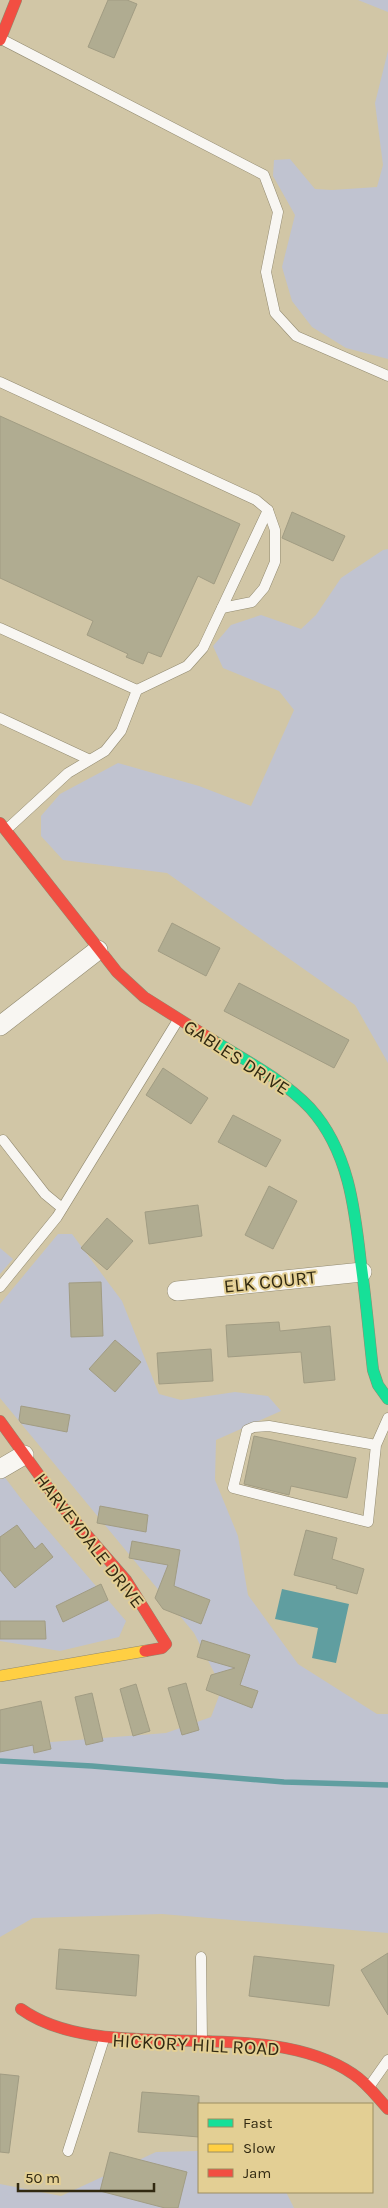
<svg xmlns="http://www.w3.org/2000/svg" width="388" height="2208" viewBox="0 0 388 2208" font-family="Karla,sans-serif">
<rect width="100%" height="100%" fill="#d1c6a6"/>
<g fill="#c0c3d0">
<path d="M 358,0 L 388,0 L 388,12 Z"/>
<path d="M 388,51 L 388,359 L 346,348 L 312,327 L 292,301 L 282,267 L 295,215 L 273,176 L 274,160 L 290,159 L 315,189 L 332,190 L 377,187 L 383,165 L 375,103 Z"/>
<path d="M 388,549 L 388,1063 L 355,1005 L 167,873 L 63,860 L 41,836 L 41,816 L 60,794 L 118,763 L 199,786 L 251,806 L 294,710 L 279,691 L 223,668 L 213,646 L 231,625 L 261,615 L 301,629 L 316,615 L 341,578 L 383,550 Z"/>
<path d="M 58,1234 L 72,1234 L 122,1301 L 159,1394 L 181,1400 L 235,1392 L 268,1396 L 281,1411 L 216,1440 L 215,1480 L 238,1536 L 248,1595 L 298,1664 L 377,1714 L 388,1714 L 388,1933 L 162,1914 L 33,1918 L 0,1937 L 0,1746 L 166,1733 L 211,1717 L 222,1688 L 194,1633 L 0,1398 L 0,1304 Z"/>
<path d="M 0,1248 L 13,1259 L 0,1274 Z"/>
<path d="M 0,1471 L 22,1500 L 126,1621 L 119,1637 L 60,1651 L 0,1641 Z"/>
<path d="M 199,2151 L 199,2192 L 286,2192 L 294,2208 L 0,2208 L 0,2184 L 61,2196 L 156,2152 Z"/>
</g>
<path fill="#609ea0" d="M 282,1589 L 349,1604 L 336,1663 L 312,1658 L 318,1628 L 275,1619 Z"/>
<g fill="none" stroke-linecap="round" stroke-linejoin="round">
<path stroke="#609ea0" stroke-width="5.5" d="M 0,1761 L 92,1766 L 284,1782 L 388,1785"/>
</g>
<g fill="#b0ac91" stroke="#a19c83">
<path d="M 108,0 L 127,0 L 137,4 L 114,58 L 88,47 Z"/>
<path d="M 0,416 L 240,524 L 214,584 L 198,576 L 161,657 L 148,652 L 143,664 L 126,657 L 128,654 L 87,635 L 93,621 L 0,578 Z"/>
<path d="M 292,512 L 345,536 L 333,561 L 282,538 Z"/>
<path d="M 172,923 L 220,948 L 206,976 L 158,951 Z"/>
<path d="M 239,983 L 349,1040 L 334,1068 L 224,1011 Z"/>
<path d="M 163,1068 L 208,1098 L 191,1124 L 146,1095 Z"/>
<path d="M 233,1115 L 281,1140 L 266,1167 L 218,1142 Z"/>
<path d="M 269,1186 L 297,1201 L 273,1249 L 245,1235 Z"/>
<path d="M 198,1205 L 202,1236 L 149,1244 L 145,1212 Z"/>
<path d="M 107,1218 L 133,1241 L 107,1270 L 81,1248 Z"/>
<path d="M 101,1282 L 103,1336 L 71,1337 L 69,1283 Z"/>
<path d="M 279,1322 L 280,1331 L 330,1326 L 335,1380 L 304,1383 L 301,1352 L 228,1357 L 226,1325 Z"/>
<path d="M 115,1340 L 141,1362 L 115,1392 L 89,1369 Z"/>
<path d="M 211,1349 L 213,1381 L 159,1384 L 157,1353 Z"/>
<path d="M 21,1406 L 70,1415 L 67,1432 L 21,1423 L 19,1420 Z"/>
<path d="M 254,1436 L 356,1458 L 347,1498 L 291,1486 L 289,1495 L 244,1484 Z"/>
<path d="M 100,1506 L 148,1515 L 146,1532 L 97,1523 Z"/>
<path d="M 17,1525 L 35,1549 L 42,1543 L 53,1557 L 15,1588 L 0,1570 L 0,1537 Z"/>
<path d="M 306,1530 L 337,1538 L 332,1559 L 364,1569 L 357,1594 L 336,1588 L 337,1586 L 294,1575 Z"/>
<path d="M 132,1541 L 180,1550 L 174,1586 L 210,1600 L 201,1624 L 163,1609 L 155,1598 L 168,1565 L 129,1558 Z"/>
<path d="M 101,1584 L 108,1600 L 63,1622 L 56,1606 Z"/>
<path d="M 0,1621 L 45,1621 L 46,1639 L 0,1639 Z"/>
<path d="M 202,1640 L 250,1655 L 240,1685 L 258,1691 L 252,1708 L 206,1690 L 211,1675 L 235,1668 L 197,1657 Z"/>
<path d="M 186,1683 L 199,1730 L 182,1735 L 168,1688 Z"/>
<path d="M 136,1684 L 150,1731 L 133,1736 L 120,1689 Z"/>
<path d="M 92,1693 L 103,1741 L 86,1745 L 75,1697 Z"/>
<path d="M 41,1701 L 51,1749 L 34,1753 L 33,1745 L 0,1752 L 0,1710 Z"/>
<path d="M 59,1949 L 139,1955 L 136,1996 L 56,1989 Z"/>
<path d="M 388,1953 L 388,2015 L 361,1970 Z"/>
<path d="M 254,1956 L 334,1965 L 329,2006 L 249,1996 Z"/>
<path d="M 0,2074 L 19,2076 L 9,2153 L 0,2152 Z"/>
<path d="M 142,2092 L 199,2096 L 199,2137 L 138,2132 Z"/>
<path d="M 110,2152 L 187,2172 L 178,2208 L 165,2208 L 100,2191 Z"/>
</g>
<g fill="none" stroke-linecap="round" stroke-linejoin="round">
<g stroke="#928a70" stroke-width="11">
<g id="lane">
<path d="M 1,39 L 264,175 L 278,212 L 266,272 L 275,313 L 296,336 L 388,376"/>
<path d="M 0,382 L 256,500 L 268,510 L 275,530 L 275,562 L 264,588 L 252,602 L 222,608"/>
<path d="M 0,628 L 137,690 L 187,666 L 203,648 L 268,510"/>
<path d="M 0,718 L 88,759"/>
<path d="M 6,830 L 68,773 L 105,751 L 121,731 L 137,690"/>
<path d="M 3,1140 L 45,1194 L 62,1208"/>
<path d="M 0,1287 L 57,1217 L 178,1020"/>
<path d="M 376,1445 L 269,1426 L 254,1427 L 247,1430 L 233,1488 L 368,1522 L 376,1445 L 388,1418"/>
<path d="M 201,1957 L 202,2041"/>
<path d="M 369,2087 L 388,2060"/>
<path d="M 68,2151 L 104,2039"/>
</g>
</g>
<g stroke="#928a70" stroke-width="20">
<g id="street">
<path d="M 0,1026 L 98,950"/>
<path d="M 177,1291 L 362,1272"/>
<path d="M 0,1469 L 24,1455"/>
</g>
</g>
<g stroke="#928a70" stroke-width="12">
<path id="fast" d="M 214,1041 C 247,1061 283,1080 310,1108 C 349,1151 355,1210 361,1264 C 366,1299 369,1335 373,1370 L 378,1385 L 388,1399"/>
</g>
<g stroke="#928a70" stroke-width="12">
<path id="slow" d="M 0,1676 L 145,1651"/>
</g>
<g stroke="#928a70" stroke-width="12">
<g id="jam">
<path d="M 0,40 L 16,0"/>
<path d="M 0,823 L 117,972 L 144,997 L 214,1041"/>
<path d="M 0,1421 L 60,1504 L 126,1580 L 166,1644 L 162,1648 L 145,1651"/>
<path d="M 21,2009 C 42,2024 66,2031 92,2035 C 172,2048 284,2027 353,2074 C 367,2083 377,2097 388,2109"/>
</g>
</g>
<use href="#lane" stroke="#f8f6f2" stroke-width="10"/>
<use href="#street" stroke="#f8f6f2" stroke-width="19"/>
<use href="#fast" stroke="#16e098" stroke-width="11"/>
<use href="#slow" stroke="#ffcf43" stroke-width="11"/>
<use href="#jam" stroke="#f24e42" stroke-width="11"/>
</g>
<g text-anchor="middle" stroke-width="4" stroke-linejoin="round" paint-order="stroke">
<g font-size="19" fill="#312911" stroke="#e3cf94">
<text transform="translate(237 1057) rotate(33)" y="7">GABLES DRIVE</text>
<text transform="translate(270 1281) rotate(-6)" y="7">ELK COURT</text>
<text transform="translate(90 1540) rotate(52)" y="7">HARVEYDALE DRIVE</text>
<text transform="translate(196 2044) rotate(3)" y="7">HICKORY HILL ROAD</text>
</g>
</g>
<rect x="198" y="2103" width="175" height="90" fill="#e3cf94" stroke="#9c8d60"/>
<rect x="208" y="2119" width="25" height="8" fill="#16e098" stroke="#9c8d60"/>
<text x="243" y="2128" font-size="15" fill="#312911">Fast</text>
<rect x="208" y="2144" width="25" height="8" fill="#ffcf43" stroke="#9c8d60"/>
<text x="243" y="2153" font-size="15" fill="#312911">Slow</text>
<rect x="208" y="2169" width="25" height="8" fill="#f24e42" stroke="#9c8d60"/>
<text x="243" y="2178" font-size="15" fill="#312911">Jam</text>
<path d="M18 2183v8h136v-8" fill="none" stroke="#312911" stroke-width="2.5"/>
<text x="25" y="2183" font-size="15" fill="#312911" stroke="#e3cf94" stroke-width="4" paint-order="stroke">50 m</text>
</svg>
